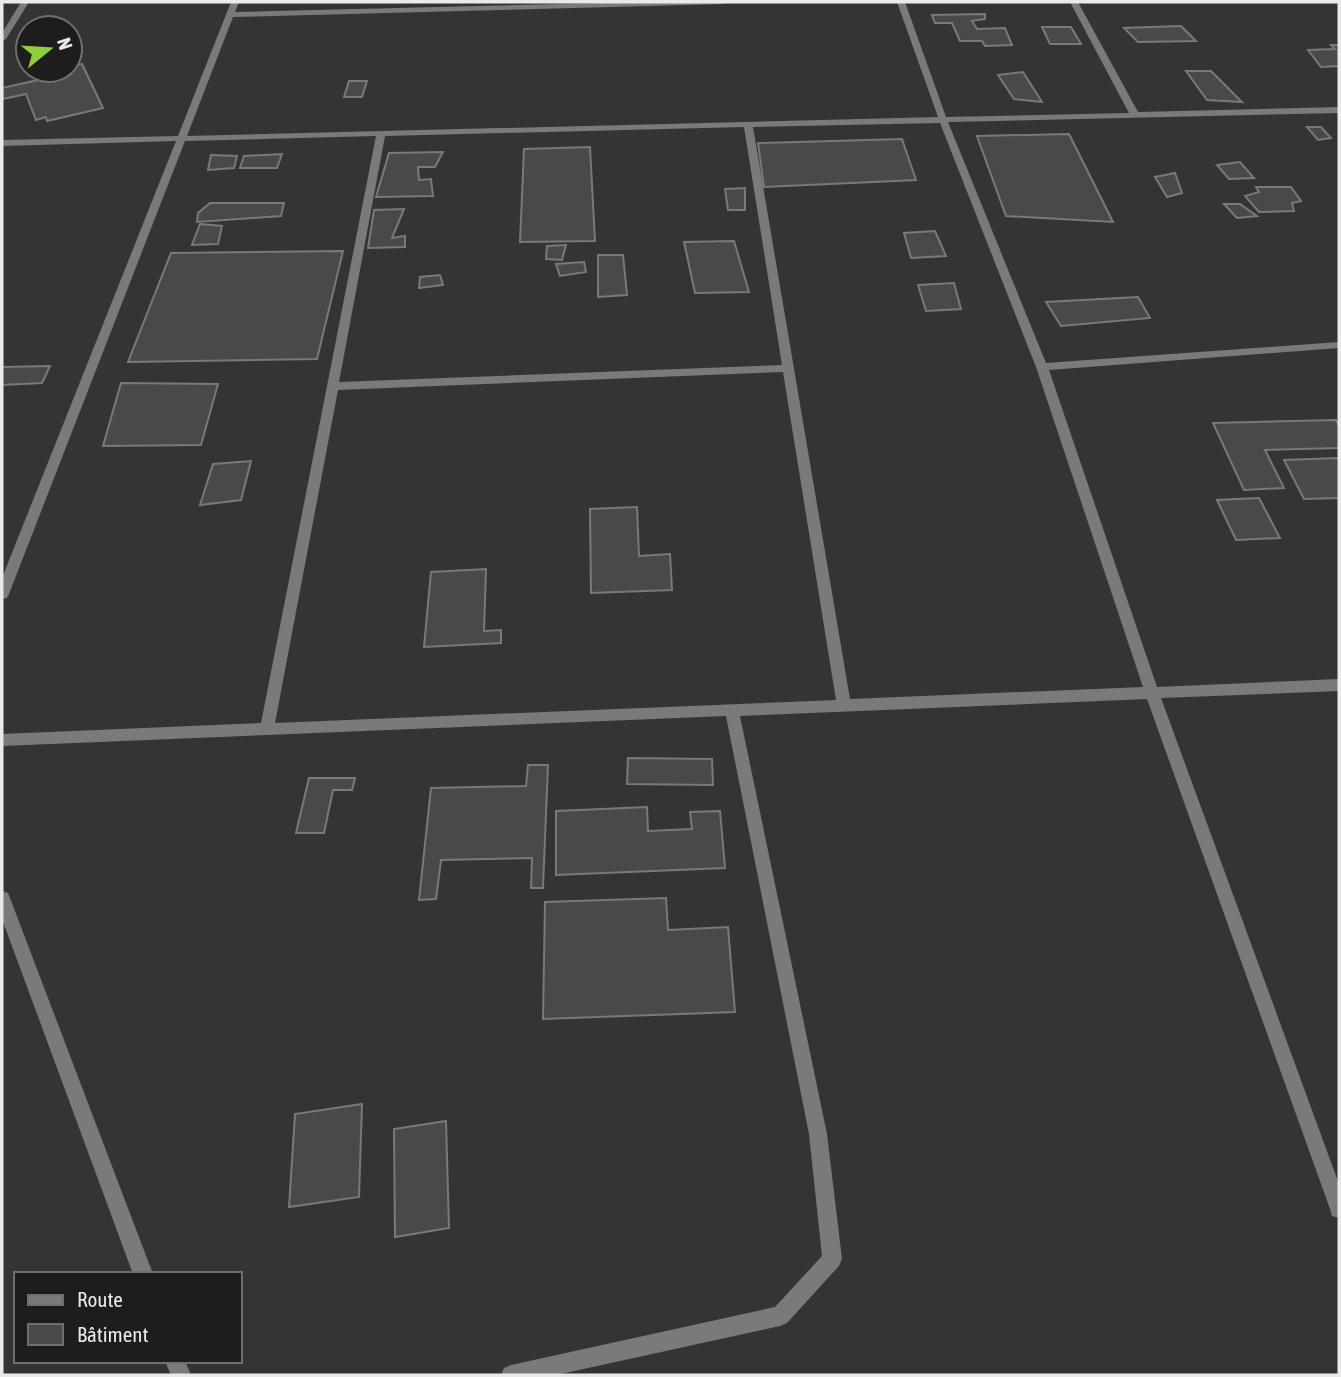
<svg xmlns="http://www.w3.org/2000/svg" width="1341" height="1377" viewBox="0 0 1341 1377" font-family="'Asap Condensed',sans-serif">
<rect width="100%" height="100%" fill="#343533"/>
<g fill="#494a48" stroke="#787a77" stroke-width="2">
<path d="M 985,14 L 985,19 L 972,21 L 977,29 L 1005,28 L 1012,45 L 985,46 L 982,41 L 960,41 L 952,23 L 935,23 L 932,15 Z"/>
<path d="M 1181,26 L 1196,41 L 1138,42 L 1124,28 Z"/>
<path d="M 1042,27 L 1071,27 L 1081,44 L 1050,44 Z"/>
<path d="M 1331,45 L 1339,45 L 1339,66 L 1321,67 L 1308,50 L 1335,49 Z"/>
<path d="M 82,64 L 103,108 L 47,121 L 46,117 L 36,120 L 26,94 L 3,99 L 2,88 L 38,80 L 35,74 L 70,70 L 70,66 Z"/>
<path d="M 1186,71 L 1211,71 L 1242,102 L 1207,100 Z"/>
<path d="M 1023,72 L 1042,102 L 1014,99 L 998,75 Z"/>
<path d="M 349,81 L 367,81 L 362,97 L 344,97 Z"/>
<path d="M 1307,127 L 1321,127 L 1331,138 L 1318,140 Z"/>
<path d="M 1069,134 L 1113,222 L 1006,216 L 977,136 Z"/>
<path d="M 902,139 L 916,180 L 764,187 L 758,143 Z"/>
<path d="M 590,147 L 595,241 L 520,242 L 524,149 Z"/>
<path d="M 443,152 L 435,167 L 418,167 L 419,180 L 431,179 L 433,196 L 376,197 L 389,153 Z"/>
<path d="M 282,154 L 277,168 L 240,168 L 244,156 Z"/>
<path d="M 211,155 L 237,156 L 234,168 L 208,170 Z"/>
<path d="M 1240,162 L 1254,178 L 1229,179 L 1217,165 Z"/>
<path d="M 1175,173 L 1182,193 L 1167,197 L 1155,177 Z"/>
<path d="M 1256,187 L 1291,187 L 1301,201 L 1292,203 L 1294,211 L 1259,212 L 1245,196 L 1259,192 Z"/>
<path d="M 745,188 L 745,210 L 728,210 L 725,189 Z"/>
<path d="M 210,203 L 284,203 L 281,216 L 197,222 L 198,213 Z"/>
<path d="M 1224,204 L 1240,204 L 1257,216 L 1237,218 Z"/>
<path d="M 404,209 L 392,238 L 405,236 L 405,247 L 368,248 L 374,210 Z"/>
<path d="M 200,224 L 222,226 L 218,244 L 192,245 Z"/>
<path d="M 935,231 L 946,256 L 911,258 L 904,233 Z"/>
<path d="M 734,241 L 749,292 L 695,293 L 684,242 Z"/>
<path d="M 566,245 L 562,260 L 546,259 L 547,246 Z"/>
<path d="M 343,251 L 317,359 L 128,362 L 171,253 Z"/>
<path d="M 598,255 L 623,255 L 627,295 L 598,297 Z"/>
<path d="M 584,262 L 586,272 L 560,276 L 556,264 Z"/>
<path d="M 440,275 L 443,285 L 419,288 L 420,277 Z"/>
<path d="M 954,283 L 961,309 L 926,311 L 918,285 Z"/>
<path d="M 1138,297 L 1150,318 L 1061,326 L 1046,302 Z"/>
<path d="M 50,366 L 42,383 L 2,385 L 2,367 Z"/>
<path d="M 121,383 L 218,384 L 201,445 L 103,446 Z"/>
<path d="M 1336,420 L 1339,426 L 1339,448 L 1265,450 L 1284,488 L 1244,490 L 1213,423 Z"/>
<path d="M 1339,458 L 1339,498 L 1304,499 L 1284,460 Z"/>
<path d="M 251,461 L 241,500 L 200,505 L 213,464 Z"/>
<path d="M 1259,498 L 1280,538 L 1236,540 L 1217,500 Z"/>
<path d="M 637,507 L 639,556 L 670,554 L 672,590 L 591,593 L 590,509 Z"/>
<path d="M 486,569 L 484,631 L 501,630 L 501,643 L 424,647 L 431,572 Z"/>
<path d="M 628,758 L 712,759 L 713,785 L 627,784 Z"/>
<path d="M 528,765 L 548,765 L 543,888 L 531,888 L 532,858 L 441,860 L 436,899 L 419,900 L 431,788 L 526,786 Z"/>
<path d="M 309,778 L 355,778 L 352,790 L 333,790 L 324,833 L 296,833 Z"/>
<path d="M 647,807 L 648,831 L 692,829 L 690,812 L 720,811 L 725,868 L 556,875 L 556,811 Z"/>
<path d="M 666,898 L 668,930 L 728,927 L 735,1012 L 543,1019 L 545,902 Z"/>
<path d="M 362,1104 L 359,1197 L 289,1207 L 295,1114 Z"/>
<path d="M 446,1121 L 449,1228 L 395,1237 L 394,1129 Z"/>
</g>
<g fill="none" stroke-linecap="round" stroke-linejoin="round">
<g fill="#7a7b79" fill-rule="evenodd">
<path d="M 21,2 L 29,2 L 6,39 L 2,41 L 2,33 Z"/>
<path d="M 231,2 L 239,2 L 235,12 L 644,2 L 728,2 L 724,4 L 233,17 L 187,136 L 938,117 L 897,2 L 905,2 L 946,117 L 1129,113 L 1070,2 L 1078,2 L 1138,112 L 1339,107 L 1339,113 L 948,122 L 1046,363 L 1339,342 L 1339,348 L 1049,370 L 1157,687 L 1339,679 L 1339,691 L 1161,698 L 1339,1184 L 1339,1218 L 1332,1216 L 1330,1209 L 1147,699 L 740,716 L 827,1134 L 842,1259 L 839,1266 L 787,1323 L 780,1326 L 556,1375 L 501,1375 L 504,1368 L 511,1365 L 775,1307 L 822,1256 L 809,1134 L 726,716 L 2,746 L 2,734 L 261,723 L 376,136 L 185,141 L 9,594 L 7,598 L 2,599 L 2,578 L 176,141 L 2,146 L 2,140 L 178,136 ZM 940,123 L 1036,367 L 1143,687 L 850,699 L 753,127 ZM 744,127 L 782,365 L 339,382 L 385,136 ZM 783,372 L 836,700 L 275,723 L 338,390 Z"/>
<path d="M 2,891 L 8,893 L 10,898 L 153,1274 L 133,1274 L 2,919 Z"/>
<path d="M 165,1361 L 185,1361 L 191,1375 L 171,1375 Z"/>
</g>
</g>
<rect width="1341" height="1377" fill="none" stroke="#eaebe9" stroke-width="7"/>
<rect x="14" y="1272" width="228" height="91" fill="#1c1d1c" stroke="#6e6f6e" stroke-width="2"/>
<rect x="28" y="1295" width="35" height="10" fill="#7a7b79" stroke="#6e6f6e" stroke-width="2"/>
<text x="77" y="1307" font-size="21" fill="#eaebe9">Route</text>
<rect x="28" y="1324" width="35" height="21" fill="#494a48" stroke="#6e6f6e" stroke-width="2"/>
<text x="77" y="1342" font-size="21" fill="#eaebe9">Bâtiment</text>
<g transform="translate(49 49) rotate(72)"><circle r="33" fill="#1c1d1c" stroke="#6e6f6e" stroke-width="2"/>
<path d="M0-5L12 26L0 18L-12 26Z" fill="#91cd40"/>
<text y="-10" font-size="19" font-weight="bold" text-anchor="middle" fill="#eaebe9">N</text>
</g>
</svg>
